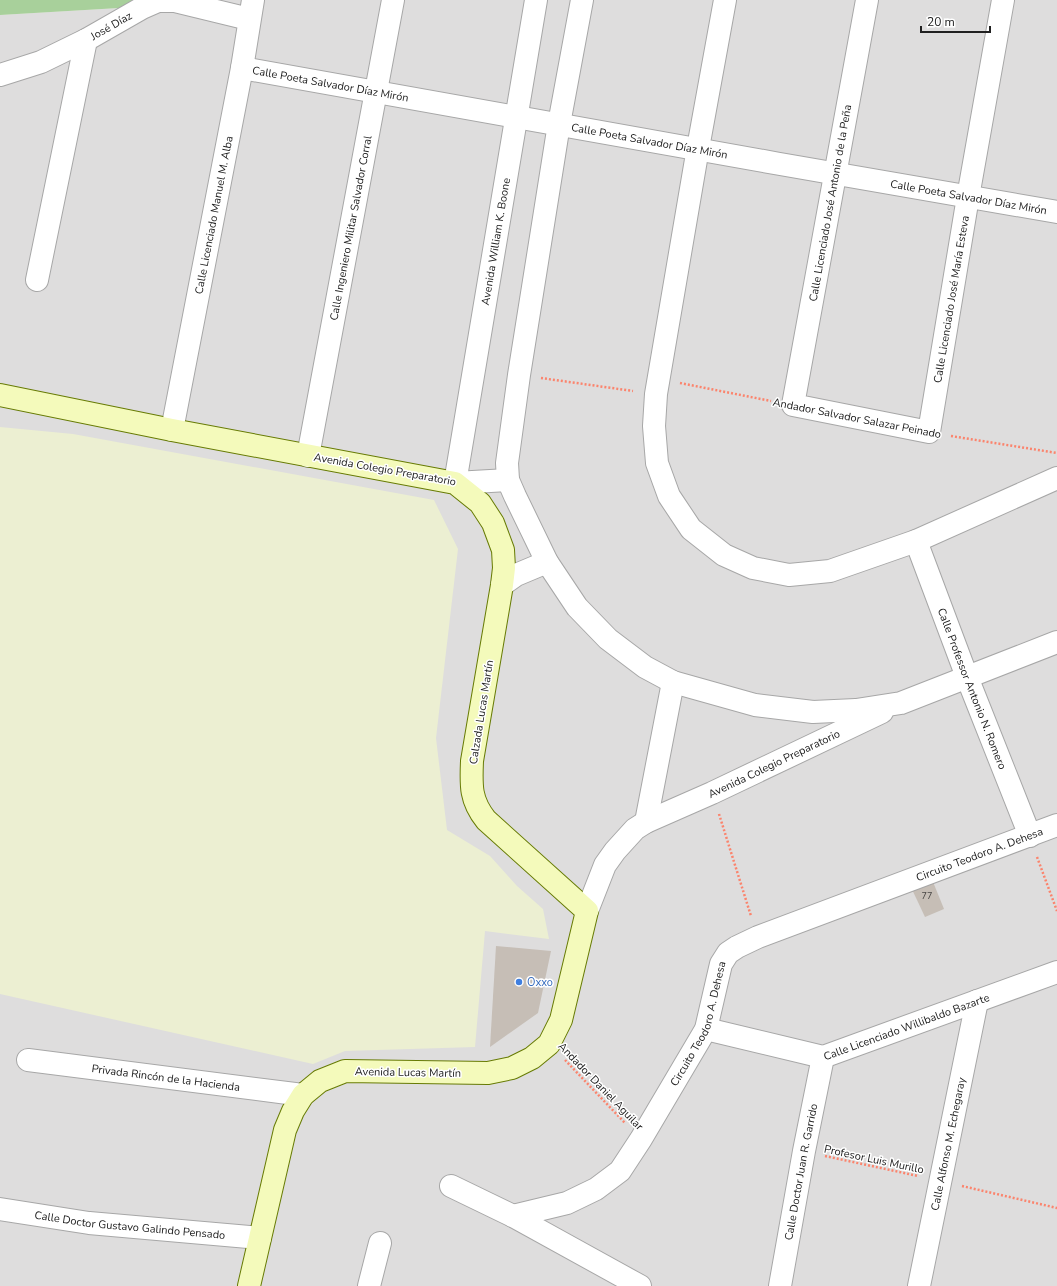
<svg xmlns="http://www.w3.org/2000/svg" width="1057" height="1286" viewBox="0 0 1057 1286" font-family="'Nunito Sans',sans-serif">
<rect width="100%" height="100%" fill="#f1eee7"/>
<path fill="#dedddd" d="M 154,0 L 1057,0 L 1057,1286 L 0,1286 L 0,15 L 153,6 Z"/>
<path fill="#ecefd2" d="M 0,427 L 73,434 L 434,500 L 458,549 L 436,738 L 447,830 L 490,856 L 517,886 L 543,909 L 549,939 L 485,931 L 475,1047 L 345,1051 L 313,1064 L 0,994 Z"/>
<path fill="#a8d09b" d="M 0,0 L 154,0 L 153,6 L 0,15 Z"/>
<g fill="#c6beb6">
<path d="M 931,877 L 944,909 L 925,917 L 909,883 Z"/>
<path d="M 496,946 L 551,951 L 538,1013 L 490,1047 Z"/>
</g>
<g fill="none" stroke-linecap="round" stroke-linejoin="round">
<g stroke="#a7a7a7" stroke-width="24">
<g id="street">
<path d="M 582,0 L 559,124 L 519,375 L 507,463 L 508,480 L 515,496 L 547,562 L 577,607 L 608,639 L 645,667 L 673,682 L 755,705 L 813,712 L 856,710 L 901,703 L 1057,642"/>
<path d="M 725,0 L 698,148 L 656,394 L 654,426 L 657,463 L 669,496 L 691,529 L 724,555 L 753,568 L 789,575 L 830,571 L 916,541 L 1057,478"/>
<path id="s1" d="M 867,0 L 793,405 L 929,432 L 968,197 L 1003,0"/>
<path id="s2" d="M 242,68 C 513,116 785,166 1057,212"/>
<path id="s3" d="M 0,75 L 41,62 L 86,40 L 142,8 L 158,1 L 175,1 L 249,19"/>
<path d="M 37,280 L 86,40"/>
<path id="s4" d="M 172,430 L 242,68 L 253,0"/>
<path id="s5" d="M 308,456 L 393,0"/>
<path id="s6" d="M 508,480 L 455,483 L 536,0"/>
<path id="s7" d="M 916,541 L 967,677 L 1030,836"/>
<path d="M 502,585 L 516,575 L 547,562"/>
<path d="M 646,822 L 673,682"/>
<path id="s8" d="M 587,911 L 605,865 L 615,851 L 635,829 L 646,822 L 712,793 L 882,712"/>
<path id="s9" d="M 706,1029 L 823,1057 L 1057,972"/>
<path id="s10" d="M 28,1060 L 303,1095"/>
<path d="M 451,1186 L 513,1216 L 640,1286"/>
<path id="s11" d="M 0,1209 L 89,1223 L 260,1238"/>
<path id="s12" d="M 513,1216 L 567,1203 L 596,1189 L 620,1171 L 641,1139 L 706,1029 L 721,964 L 728,953 L 737,947 L 758,937 L 1057,825"/>
<path d="M 369,1286 L 380,1243"/>
<path id="s13" d="M 780,1286 L 804,1151 L 823,1057"/>
<path id="s14" d="M 919,1286 L 977,1001"/>
</g>
</g>
<g stroke="#677b04" stroke-width="24">
<path id="secondary" d="M 0,395 L 172,430 L 455,483 L 480,503 L 493,523 L 503,550 L 504,568 L 502,585 L 472,761 C 471,785 470,800 486,820 L 587,911 L 561,1020 L 549,1044 L 532,1058 L 512,1068 L 488,1073 L 345,1071 L 320,1081 L 303,1095 L 293,1111 L 285,1130 L 249,1286"/>
</g>
<g stroke="#fb846d" stroke-width="2.5" stroke-dasharray="2 2" stroke-linecap="butt">
<path d="M 541,378 L 633,391"/>
<path d="M 680,383 L 771,401"/>
<path d="M 951,436 L 1057,453"/>
<path d="M 719,814 L 751,916"/>
<path d="M 1037,857 L 1057,911"/>
<path d="M 565,1060 L 625,1123"/>
<path d="M 825,1156 L 918,1176"/>
<path d="M 962,1186 L 1057,1208"/>
</g>
<use href="#street" stroke="#fff" stroke-width="22"/>
<use href="#secondary" stroke="#f4fabb" stroke-width="22"/>
</g>
<circle fill="#3f7fe0" stroke="#fff" stroke-width="1.5" cx="519" cy="982" r="4"/>
<g text-anchor="middle" stroke-width="3" stroke-linejoin="round" paint-order="stroke">
<g font-size="9" fill="#4a4846">
<text x="927" y="899">77</text>
</g>
<g font-size="11" fill="#202020" stroke="#fff">
<text dy="4" stroke="none"><textPath href="#s3" startOffset="122">José Díaz</textPath></text>
<text dy="4" stroke="none"><textPath href="#s2" startOffset="90">Calle Poeta Salvador Díaz Mirón</textPath></text>
<text dy="4" stroke="none"><textPath href="#s2" startOffset="414">Calle Poeta Salvador Díaz Mirón</textPath></text>
<text dy="4" stroke="none"><textPath href="#s2" startOffset="738">Calle Poeta Salvador Díaz Mirón</textPath></text>
<text transform="translate(830 203) rotate(-80)" y="4">Calle Licenciado José Antonio de la Peña</text>
<text dy="4" stroke="none"><textPath href="#s4" startOffset="219">Calle Licenciado Manuel M. Alba</textPath></text>
<text dy="4" stroke="none"><textPath href="#s5" startOffset="232">Calle Ingeniero Militar Salvador Corral</textPath></text>
<text dy="4" stroke="none"><textPath href="#s6" startOffset="298">Avenida William K. Boone</textPath></text>
<text dy="4" stroke="none"><textPath href="#s1" startOffset="685">Calle Licenciado José María Esteva</textPath></text>
<text transform="translate(857 418) rotate(11)" y="4">Andador Salvador Salazar Peinado</text>
<text transform="translate(385 469) rotate(10)" y="4">Avenida Colegio Preparatorio</text>
<text dy="4" stroke="none"><textPath href="#s7" startOffset="158">Calle Professor Antonio N. Romero</textPath></text>
<text transform="translate(481 712) rotate(-81)" y="4">Calzada Lucas Martín</text>
<text dy="4" stroke="none"><textPath href="#s8" startOffset="250">Avenida Colegio Preparatorio</textPath></text>
<text dy="4" stroke="none"><textPath href="#s12" startOffset="634">Circuito Teodoro A. Dehesa</textPath></text>
<text dy="4" stroke="none"><textPath href="#s12" startOffset="286">Circuito Teodoro A. Dehesa</textPath></text>
<text dy="4" stroke="none"><textPath href="#s9" startOffset="209">Calle Licenciado Willibaldo Bazarte</textPath></text>
<text transform="translate(408 1072) rotate(1)" y="4">Avenida Lucas Martín</text>
<text dy="4" stroke="none"><textPath href="#s10" startOffset="139">Privada Rincón de la Hacienda</textPath></text>
<text transform="translate(601 1086) rotate(46)" y="4">Andador Daniel Aguilar</text>
<text dy="4" stroke="none"><textPath href="#s14" startOffset="145">Calle Alfonso M. Echegaray</textPath></text>
<text transform="translate(874 1159) rotate(12)" y="4">Profesor Luis Murillo</text>
<text dy="4" stroke="none"><textPath href="#s13" startOffset="116">Calle Doctor Juan R. Garrido</textPath></text>
<text dy="4" stroke="none"><textPath href="#s11" startOffset="131">Calle Doctor Gustavo Galindo Pensado</textPath></text>
</g>
<g font-size="11" fill="#366cbe" stroke="#fff" text-anchor="start">
<text x="527" y="986">Oxxo</text>
</g>
</g>
<path d="M921 26v6h69v-6" fill="none" stroke="#202020" stroke-width="2"/>
<text x="927" y="26" font-size="12" fill="#202020" stroke="#ffffff" stroke-width="3" paint-order="stroke">20 m</text>
</svg>
